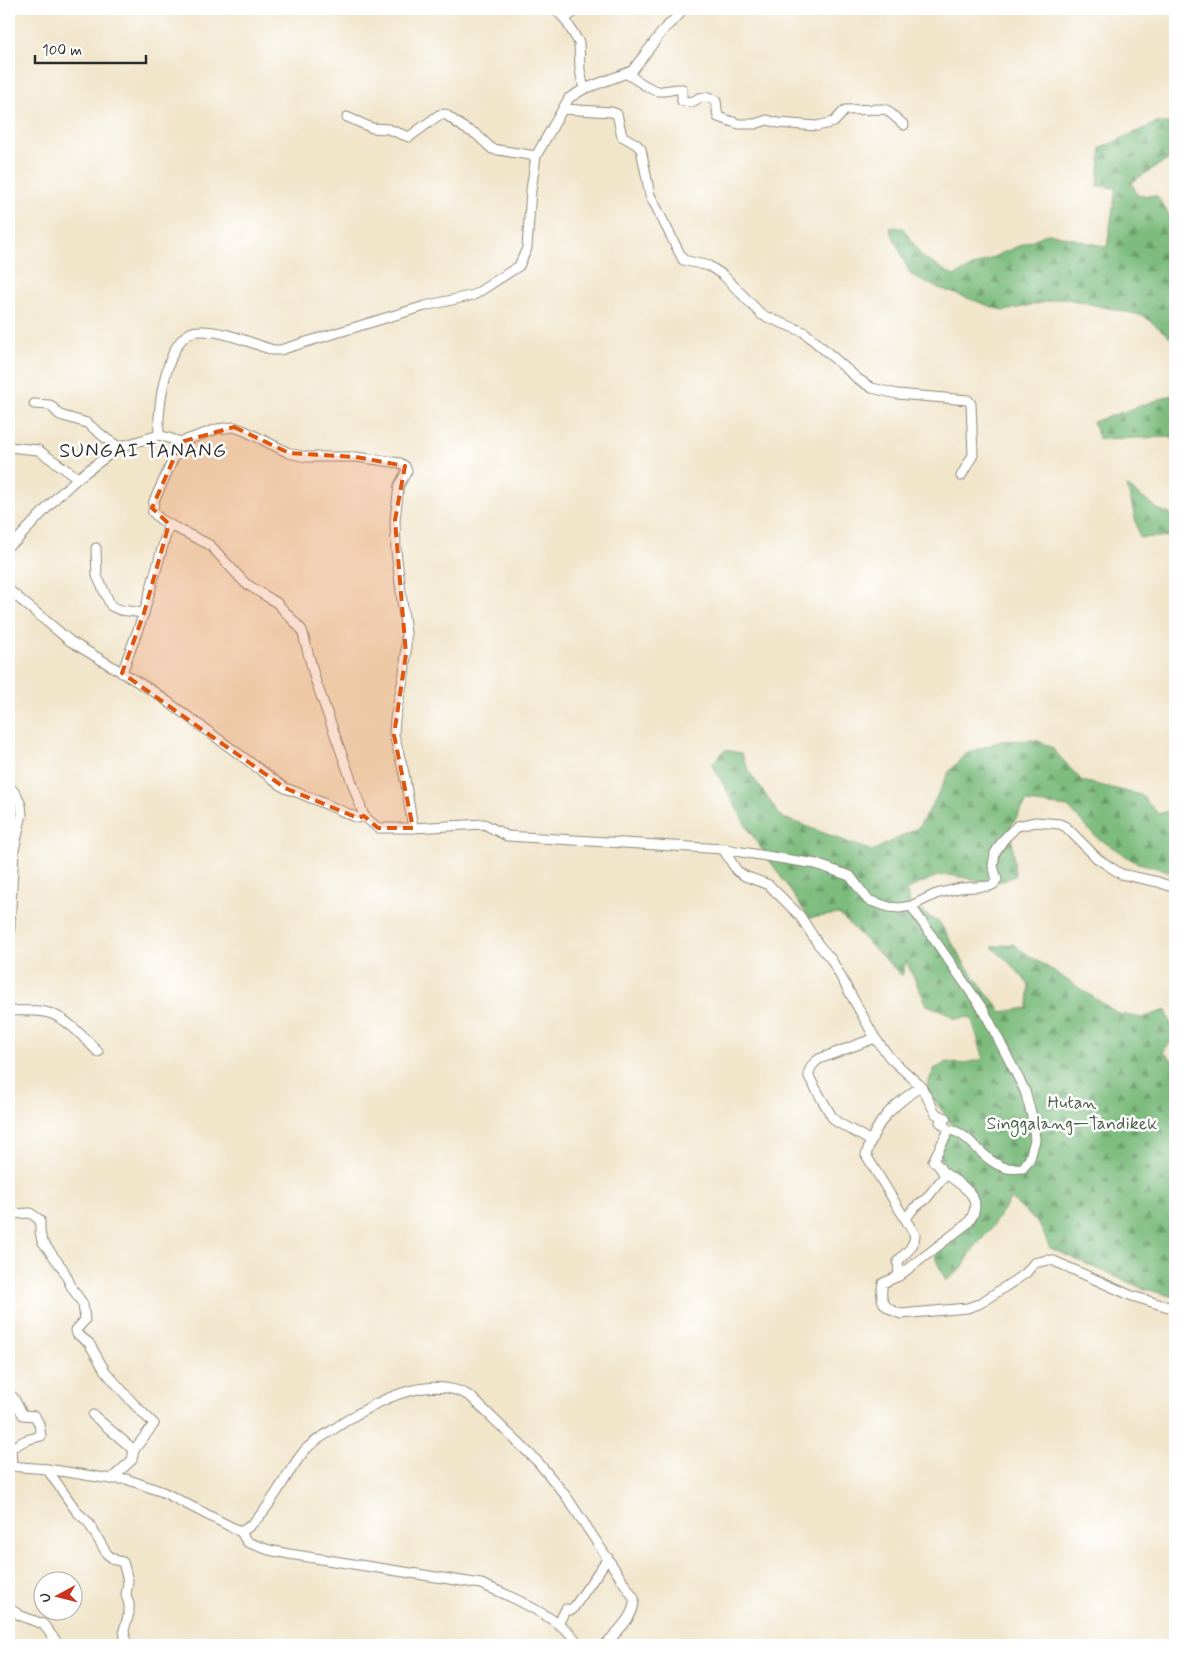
<svg xmlns="http://www.w3.org/2000/svg" width="1184" height="1654" viewBox="0 0 1184 1654" font-family="Mynerve,sans-serif">
<defs>
<pattern id="forest-firs" width="22" height="20" patternUnits="userSpaceOnUse" patternTransform="scale(1.25)"><rect width="22" height="20" fill="#7dbc7e"/><path d="M5 1l3.5 6h-7zM16 11l3.5 6h-7z" fill="#679967"/></pattern>
</defs>
<rect width="100%" height="100%" fill="#fff"/>
<filter id="ink" filterUnits="userSpaceOnUse"><feTurbulence type="fractalNoise" baseFrequency=".02" numOctaves="2"/><feDisplacementMap in="SourceGraphic" scale="10" xChannelSelector="R" yChannelSelector="G"/><feConvolveMatrix kernelMatrix="1 2 1 2 8 2 1 2 1" color-interpolation-filters="sRGB"/></filter>
<filter id="wash" filterUnits="userSpaceOnUse"><feTurbulence type="fractalNoise" baseFrequency=".0096" numOctaves="4" result="noise"/><feDisplacementMap in="SourceGraphic" scale="20" xChannelSelector="R" yChannelSelector="G"/><feGaussianBlur stdDeviation="1.12" result="paint"/><feColorMatrix in="noise" values="0 0 0 0 0 0 0 0 0 0 0 0 0 0 0 0 0 1.4 0 .05"/><feComposite in="paint" operator="in"/></filter>
<g filter="url(#wash)">
<rect width="100%" height="100%" fill="#f1e5ca"/>
<g fill="url(#forest-firs)" stroke="#547454">
<path d="M 1156,123 L 1175,123 L 1175,157 L 1160,164 L 1132,182 L 1137,195 L 1157,196 L 1171,218 L 1170,239 L 1175,241 L 1175,341 L 1144,316 L 1063,298 L 1004,311 L 936,287 L 910,274 L 889,227 L 903,228 L 922,257 L 954,276 L 1000,254 L 1049,233 L 1107,247 L 1116,188 L 1098,186 L 1101,148 Z"/>
<path d="M 1175,394 L 1175,437 L 1099,439 L 1093,422 Z"/>
<path d="M 1127,486 L 1157,509 L 1175,516 L 1175,536 L 1140,538 Z"/>
<path d="M 1036,740 L 1051,747 L 1082,781 L 1141,795 L 1158,814 L 1175,809 L 1175,873 L 1135,862 L 1095,836 L 1068,807 L 1027,802 L 1011,826 L 1015,876 L 1003,881 L 987,882 L 950,875 L 937,876 L 906,890 L 910,904 L 940,923 L 966,966 L 1002,1012 L 1028,1008 L 1029,985 L 1013,966 L 992,947 L 1012,944 L 1119,1014 L 1142,1018 L 1166,1010 L 1175,1036 L 1163,1052 L 1175,1062 L 1175,1297 L 1142,1288 L 1050,1248 L 1039,1224 L 1011,1199 L 989,1231 L 973,1249 L 962,1268 L 946,1281 L 936,1260 L 934,1243 L 965,1222 L 972,1213 L 970,1187 L 941,1164 C 938,1152 941,1132 952,1125 L 926,1088 L 934,1069 L 947,1062 L 959,1064 L 984,1059 L 971,1017 L 955,1019 L 945,1012 L 927,1005 L 906,961 L 902,976 L 839,914 L 809,918 L 748,829 L 712,764 L 725,750 L 741,753 L 750,773 L 781,817 L 872,851 L 918,828 L 935,800 L 949,772 L 965,754 L 1001,741 Z"/>
</g>
</g>
<g filter="url(#ink)">
<g fill="none" stroke-linecap="round" stroke-linejoin="round">
<g stroke="#8e887a" stroke-width="11">
<g id="minor">
<path d="M 555,9 L 565,19 L 579,43 L 580,70 L 584,89"/>
<path d="M 565,19 L 578,9"/>
<path d="M 627,74 C 636,79 648,89 658,91 C 666,92 674,88 682,89 L 682,101 L 692,102 L 699,98 L 708,97 L 716,101 L 718,117 L 739,124 L 755,124 L 767,120 L 778,123 L 817,126 L 834,122 L 845,110 L 883,109 L 887,110 L 904,125"/>
<path d="M 563,109 L 611,112 L 617,114 L 622,136 L 636,144 L 641,149 L 650,195 L 683,260 L 709,266 L 723,275 L 762,315 L 804,332 L 858,379 L 872,388 L 897,394 L 968,400 L 971,404 L 973,455 L 961,476"/>
<path d="M 347,117 L 372,128 L 388,129 L 409,137 L 439,115 L 445,114 L 464,128 L 476,134 L 492,149 L 536,156"/>
<path d="M 34,404 L 50,405 L 60,415 L 87,423 L 108,440 L 119,447"/>
<path d="M 159,435 L 181,442 L 217,429 L 234,427 L 245,431 L 289,453 L 306,457 L 356,457 L 400,463 L 405,466 L 407,471 L 399,485 L 395,520 L 396,551 L 406,633 L 406,654 L 404,674 L 395,719 L 394,735 L 404,773 L 413,828"/>
<path d="M 181,442 L 154,501 L 153,512 L 160,519 L 176,528 L 210,545 L 245,583 L 277,603 L 302,630 L 315,679 L 364,816"/>
<path d="M 9,447 L 38,450 L 78,478"/>
<path d="M 9,545 L 17,540 L 58,496 L 78,478 L 119,447 L 159,435 C 157,411 166,331 199,331 C 224,330 250,343 273,350 L 280,350 L 425,306 L 474,295 L 519,266 L 527,248 L 531,190 L 536,156 L 569,98 L 584,89 L 632,71 L 665,28 L 679,15 L 679,9"/>
<path d="M 96,548 L 97,576 L 111,606 L 120,610 L 144,613"/>
<path d="M 9,590 L 70,641 L 156,693 L 285,788 C 309,796 334,808 358,818 L 364,816 L 378,828 L 413,828 L 484,824 L 507,836 L 723,849 L 816,864 L 850,876 L 868,900 L 889,907 L 899,908 L 911,906 L 936,894 L 960,888 L 990,886 L 994,884 L 997,879 L 993,866 L 995,853 L 1003,840 L 1017,826 L 1036,822 L 1060,824 L 1066,827 L 1098,859 L 1121,874 L 1158,882 L 1175,888"/>
<path d="M 122,673 L 144,613 L 169,524"/>
<path d="M 9,786 L 16,794 L 21,805 L 22,814 L 14,850 L 9,943"/>
<path d="M 723,849 L 737,871 L 745,876 L 769,885 L 800,916 L 818,944 L 831,959 L 875,1038 L 891,1059 L 921,1086 L 936,1114 L 946,1118 L 940,1122 L 949,1130 L 933,1161 L 939,1166 L 942,1171 C 961,1186 988,1196 968,1223 L 899,1276 L 883,1283 C 879,1301 883,1308 901,1314 L 967,1308 L 979,1304 L 1026,1273 L 1034,1263 L 1048,1260 L 1054,1261 L 1132,1296 L 1175,1309"/>
<path d="M 911,906 L 984,1011 L 1025,1091 L 1033,1120 L 1035,1140 L 1030,1158 L 1023,1168 C 1018,1168 1012,1169 1007,1168 C 983,1163 970,1132 949,1130"/>
<path d="M 9,1011 C 23,1011 39,1009 52,1014 C 70,1021 85,1039 98,1052"/>
<path d="M 871,1141 L 837,1122 L 832,1117 L 809,1077 C 808,1069 812,1064 819,1059 L 875,1038"/>
<path d="M 9,1208 L 12,1214 L 30,1213 L 40,1220 L 40,1232 L 42,1241 L 63,1269 L 72,1288 L 83,1304 L 85,1320 L 76,1330 L 77,1334 L 89,1343 L 105,1371 L 133,1403 L 154,1424 L 134,1450 L 132,1460 L 111,1479"/>
<path d="M 906,1218 L 914,1208 L 926,1199 L 946,1174"/>
<path d="M 899,1276 L 898,1261 C 906,1252 914,1248 915,1235 L 866,1155 C 876,1119 893,1106 921,1086"/>
<path d="M 93,1415 L 134,1450"/>
<path d="M 9,1466 L 47,1469 L 111,1479 L 126,1479 L 163,1492 L 241,1532 C 269,1516 284,1474 306,1449 C 313,1442 323,1436 331,1431 C 368,1405 428,1370 471,1397 L 538,1462 L 566,1496 L 634,1598 C 636,1616 616,1632 605,1645"/>
<path d="M 12,1466 L 11,1448 L 26,1440 L 41,1436 L 39,1424 L 35,1416 L 23,1415 L 13,1397"/>
<path d="M 47,1469 L 77,1512 L 88,1522 L 107,1554 L 115,1560 L 123,1562 L 128,1581 L 126,1595 L 129,1604 L 129,1613 L 124,1630 L 126,1645"/>
<path d="M 241,1532 L 247,1542 L 269,1550 L 289,1554 L 481,1584 C 507,1594 566,1621 579,1645"/>
<path d="M 9,1608 L 21,1616 L 43,1624 L 59,1645"/>
<path d="M 558,1624 L 566,1609 L 572,1610 L 608,1558"/>
</g>
</g>
<use href="#minor" stroke="#fff" stroke-width="9"/>
</g>
</g>
<path fill="#df570e" fill-opacity="0.2" stroke="#df570e" stroke-width="4" stroke-dasharray="10 6" stroke-linejoin="round" d="M 234,427 L 289,453 L 356,457 L 405,466 L 395,520 L 406,654 L 394,735 L 413,828 L 378,828 L 364,816 L 358,818 L 285,788 L 122,673 L 144,613 L 169,524 L 152,508 L 181,442 Z"/>
<g text-anchor="middle" stroke-width="5" stroke-linejoin="round" paint-order="stroke">
<g font-size="18" fill="#4d604a" stroke="#fff">
<text x="1072" y="1108">Hutan<tspan x="1072" dy="21">Singgalang—Tandikek</tspan></text>
</g>
<g font-size="20" letter-spacing="1" fill="#2b2b2b" stroke="#fff">
<text x="143" y="457">SUNGAI TANANG</text>
</g>
</g>
<rect width="1184" height="1654" fill="none" stroke="#fff" stroke-width="30"/>
<g transform="translate(58 1596) rotate(263)"><circle r="24" fill="#ffffff" stroke="#aaaaaa"/>
<path d="M0-4L9 19L0 12L-9 19Z" fill="#c8321e"/>
<text y="-8" font-size="14" font-weight="bold" text-anchor="middle" fill="#2b2b2b">U</text>
</g>
<path d="M35 55v8h111v-8" fill="none" stroke="#2b2b2b" stroke-width="2.5"/>
<text x="42" y="55" font-size="15" fill="#2b2b2b" stroke="#ffffff" stroke-width="4" paint-order="stroke">100 m</text>
</svg>
